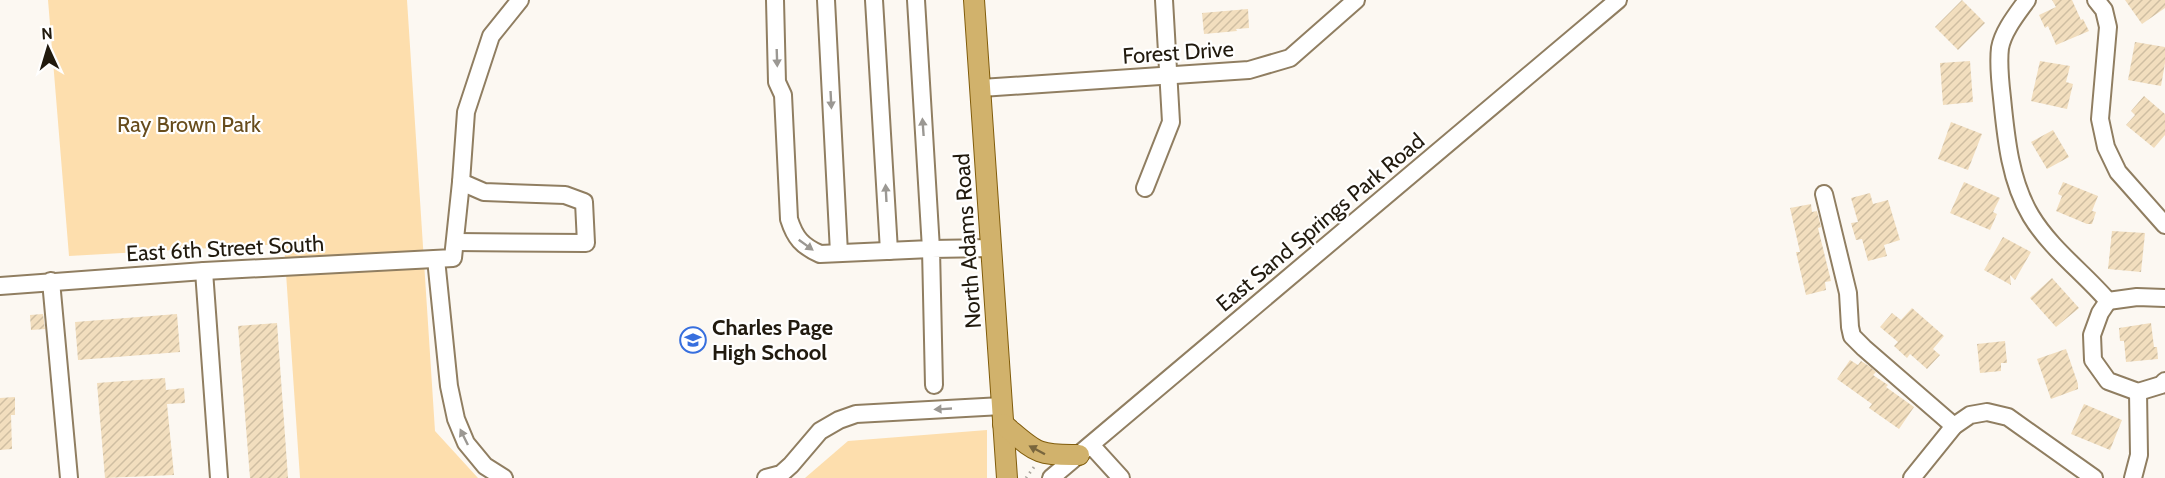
<svg xmlns="http://www.w3.org/2000/svg" width="2165" height="478" viewBox="0 0 2165 478" font-family="Cabin,sans-serif">
<defs>
<pattern id="building-hatch" width="6" height="6" patternUnits="userSpaceOnUse" patternTransform="scale(1.5)"><rect width="6" height="6" fill="#f2debe"/><path d="M-1 1l2-2M0 6l6-6M5 7l2-2" fill="none" stroke="#cfbea2"/></pattern>
</defs>
<rect width="100%" height="100%" fill="#fcf8f2"/>
<g fill="#fddead">
<path d="M 48,0 L 407,0 L 435,431 L 478,478 L 300,478 L 284,244 L 69,256 Z"/>
<path d="M 987,430 L 987,478 L 805,478 L 848,441 Z"/>
</g>
<g fill="url(#building-hatch)">
<path d="M 1962,0 L 1985,23 L 1958,50 L 1935,27 Z"/>
<path d="M 2052,0 L 2072,0 L 2081,20 L 2083,19 L 2089,31 L 2056,45 L 2048,26 L 2045,28 L 2039,15 L 2056,7 Z"/>
<path d="M 2125,0 L 2165,0 L 2165,8 L 2142,24 Z"/>
<path d="M 1248,9 L 1249,28 L 1236,29 L 1237,31 L 1204,34 L 1202,13 Z"/>
<path d="M 2135,42 L 2165,47 L 2165,63 L 2161,86 L 2128,80 Z"/>
<path d="M 1970,61 L 1973,102 L 1943,105 L 1940,63 Z"/>
<path d="M 2040,61 L 2070,66 L 2066,82 L 2073,84 L 2067,109 L 2031,101 Z"/>
<path d="M 2144,96 L 2165,114 L 2165,135 L 2154,148 L 2126,125 L 2135,115 L 2131,111 Z"/>
<path d="M 1951,122 L 1982,134 L 1968,170 L 1938,159 Z"/>
<path d="M 2053,130 L 2069,157 L 2047,169 L 2031,142 Z"/>
<path d="M 1964,182 L 2000,198 L 1993,212 L 1997,214 L 1990,230 L 1950,213 Z"/>
<path d="M 2063,182 L 2098,196 L 2092,211 L 2096,212 L 2092,224 L 2087,224 L 2056,211 L 2062,196 L 2058,194 Z"/>
<path d="M 1870,193 L 1873,204 L 1888,200 L 1900,240 L 1884,245 L 1887,256 L 1868,261 L 1862,239 L 1856,240 L 1851,223 L 1858,222 L 1851,198 Z"/>
<path d="M 1811,204 L 1812,212 L 1817,211 L 1821,227 L 1818,228 L 1831,281 L 1825,282 L 1826,290 L 1806,295 L 1796,252 L 1800,252 L 1790,208 Z"/>
<path d="M 2112,231 L 2145,233 L 2141,272 L 2108,269 Z"/>
<path d="M 2003,237 L 2031,252 L 2015,280 L 2010,275 L 2011,285 L 1984,270 Z"/>
<path d="M 2052,278 L 2079,308 L 2056,327 L 2030,298 Z"/>
<path d="M 1912,308 L 1944,336 L 1933,349 L 1940,355 L 1927,369 L 1910,354 L 1907,358 L 1894,346 L 1898,342 L 1880,327 L 1892,313 L 1901,320 Z"/>
<path d="M 43,314 L 45,329 L 31,330 L 30,315 Z"/>
<path d="M 177,314 L 180,352 L 78,360 L 75,322 Z"/>
<path d="M 277,323 L 288,478 L 250,478 L 238,326 Z"/>
<path d="M 2151,323 L 2154,347 L 2157,347 L 2158,359 L 2126,362 L 2124,341 L 2120,341 L 2119,328 Z"/>
<path d="M 2005,341 L 2007,363 L 2001,363 L 2001,371 L 1980,373 L 1977,344 Z"/>
<path d="M 2066,349 L 2078,384 L 2078,389 L 2051,399 L 2037,359 Z"/>
<path d="M 1850,360 L 1858,365 L 1861,361 L 1869,366 L 1876,372 L 1873,375 L 1888,385 L 1886,387 L 1914,407 L 1899,429 L 1869,408 L 1872,404 L 1837,379 Z"/>
<path d="M 165,378 L 166,390 L 184,388 L 185,403 L 167,404 L 174,475 L 105,478 L 97,383 Z"/>
<path d="M 15,397 L 15,415 L 11,415 L 12,449 L 0,450 L 0,398 Z"/>
<path d="M 2084,404 L 2122,420 L 2110,450 L 2071,434 Z"/>
</g>
<g fill="none" stroke-linecap="round" stroke-linejoin="round">
<g stroke="#907e61" stroke-width="20">
<g id="minor">
<path d="M 775,0 L 777,82 L 783,95 L 789,219 C 795,238 802,246 820,254 L 931,249 L 916,0"/>
<path d="M 826,0 L 839,253"/>
<path d="M 874,0 L 889,251"/>
<path d="M 2027,0 C 2017,14 2003,31 2000,48 C 1998,64 2000,81 2002,98 C 2006,138 2010,181 2031,216 C 2051,249 2083,272 2108,301 L 2137,297 L 2165,298"/>
<path d="M 2096,0 L 2104,10 L 2108,27 L 2100,119 L 2106,147 L 2118,172 L 2165,225"/>
<path d="M 981,88 L 1249,70 L 1290,58 L 1356,0"/>
<path d="M 1145,188 L 1171,122 L 1164,0"/>
<path d="M 1824,194 L 1848,293 L 1850,327 L 1852,336 L 1864,348 L 1954,426"/>
<path d="M 455,242 L 586,243 L 584,202 L 565,195 L 484,192 L 461,182"/>
<path d="M 436,259 L 449,386 L 456,419 L 466,443 L 485,466 L 504,478"/>
<path d="M 204,271 L 219,478"/>
<path d="M 51,281 L 69,478"/>
<path d="M 0,286 L 204,271 L 453,258 L 461,182 L 466,112 L 491,36 L 520,0"/>
<path d="M 2108,301 L 2100,313 L 2092,335 L 2093,360 L 2108,381 L 2138,392 L 2161,385 L 2165,381"/>
<path d="M 934,385 L 931,249 L 992,248"/>
<path d="M 1091,445 L 1121,478"/>
<path d="M 766,478 L 781,474 L 791,465 L 820,431 L 839,420 L 856,414 L 1002,406"/>
<path d="M 1051,478 L 1618,0"/>
<path d="M 1912,478 L 1954,426 L 1970,415 L 1987,412 L 2008,417 L 2094,478"/>
<path d="M 2133,478 L 2139,455 L 2138,392"/>
</g>
</g>
<g stroke="#805c0b" stroke-width="22">
<g id="major">
<path d="M 974,0 L 1007,478"/>
<path d="M 1003,424 C 1035,451 1035,456 1079,455"/>
</g>
</g>
<path stroke="#aba69e" stroke-width="3" stroke-dasharray="1.5 4.5" stroke-linecap="butt" d="M 1026,478 L 1034,467"/>
<use href="#minor" stroke="#fff" stroke-width="16"/>
<use href="#major" stroke="#d1b26c" stroke-width="20"/>
</g>
<defs><path id="oneway-solid" d="M-6-.8H1V-3.2L6.5 0L1 3.2V.8H-6Z" transform="scale(1.5)"/></defs>
<g fill="#9b9893">
<use href="#oneway-solid" transform="translate(777 58) rotate(88)"/>
<use href="#oneway-solid" transform="translate(831 100) rotate(87)"/>
<use href="#oneway-solid" transform="translate(923 127) rotate(-94)"/>
<use href="#oneway-solid" transform="translate(886 193) rotate(-93)"/>
<use href="#oneway-solid" transform="translate(806 245) rotate(36)"/>
<use href="#oneway-solid" transform="translate(943 409) rotate(177)"/>
<use href="#oneway-solid" transform="translate(464 437) rotate(-116)"/>
</g>
<use fill="#79663d" href="#oneway-solid" transform="translate(1037 450) rotate(-152)"/>
<defs>
<g id="school-ring" transform="scale(1.35)"><circle r="9.5" fill="#fff" stroke="#376fde" stroke-width="1.5"/><path d="M0-5L7-2L0 1L-7-2ZM-4 1L0 2.5L4 1V4Q0 6-4 4Z" fill="#376fde"/></g>
</defs>
<g fill-rule="evenodd">
<use href="#school-ring" x="693" y="340"/>
</g>
<g text-anchor="middle" stroke-width="4.5" stroke-linejoin="round" paint-order="stroke">
<g font-size="22" fill="#211a0e" stroke="#fff">
<text transform="translate(1178 52) rotate(-4)" y="8">Forest Drive</text>
<text transform="translate(1320 222) rotate(-40)" y="8">East Sand Springs Park Road</text>
<text transform="translate(967 241) rotate(-94)" y="8">North Adams Road</text>
<text transform="translate(225 248) rotate(-3)" y="8">East 6th Street South</text>
</g>
<g font-size="22" fill="#674c1c" stroke="#fff">
<text x="189" y="132">Ray Brown Park</text>
</g>
<g font-size="22" font-weight="bold" fill="#211a0e" stroke="#fff" text-anchor="start">
<text x="712" y="335">Charles Page<tspan x="712" dy="25">High School</tspan></text>
</g>
</g>
<g transform="translate(48 48) rotate(356)" stroke="#ffffff" stroke-width="4.5" paint-order="stroke">
<path d="M0-4.5L10 22L0 15L-10 22Z" fill="#211a0e"/>
<text y="-9" font-size="16" font-weight="bold" text-anchor="middle" fill="#211a0e">N</text>
</g>
</svg>
